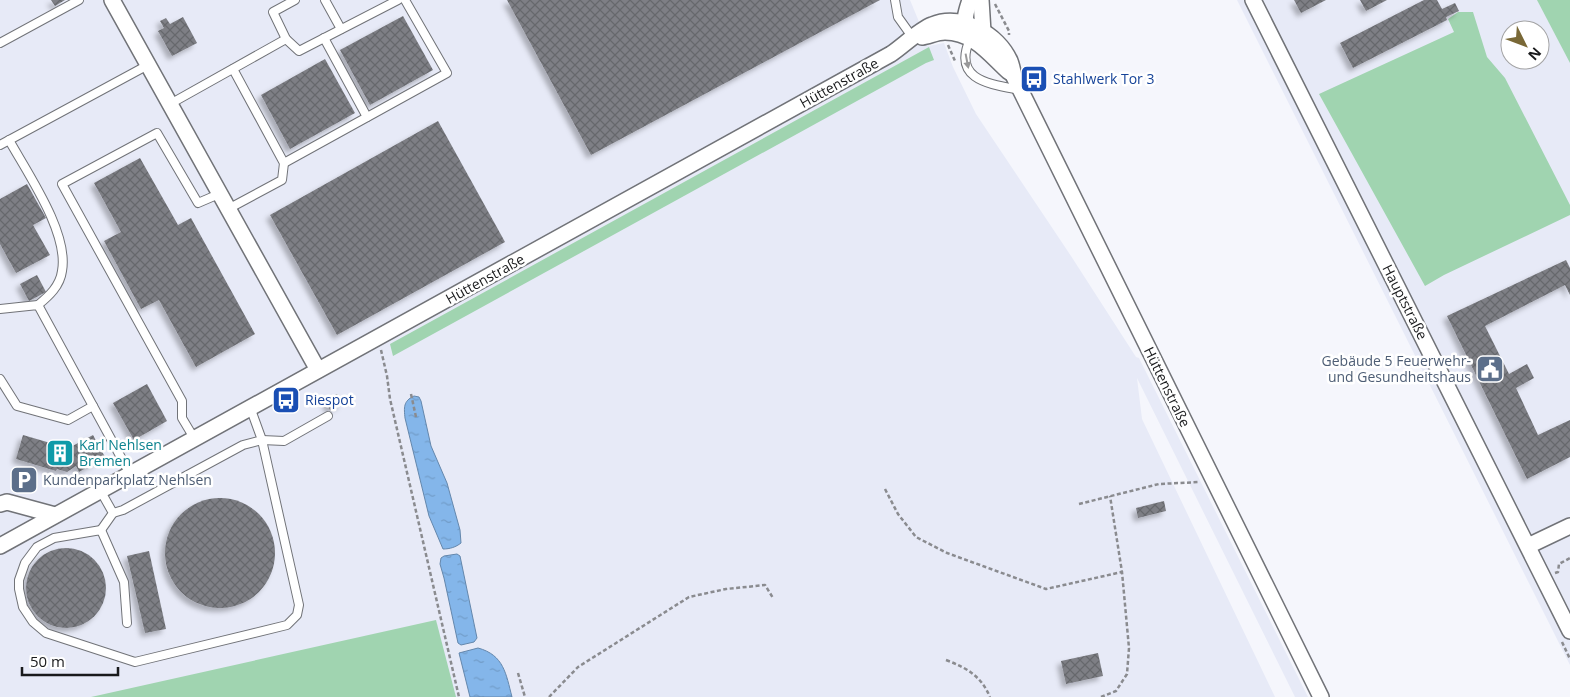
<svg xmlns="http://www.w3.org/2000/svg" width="1570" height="697" viewBox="0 0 1570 697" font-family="'Open Sans',sans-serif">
<defs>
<pattern id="water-ripples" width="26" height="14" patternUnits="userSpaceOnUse" patternTransform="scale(1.25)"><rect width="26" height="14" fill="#84b6ea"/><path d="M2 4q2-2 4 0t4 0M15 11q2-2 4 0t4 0" fill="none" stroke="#719cc8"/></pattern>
<pattern id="building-cross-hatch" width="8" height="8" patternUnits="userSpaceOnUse" patternTransform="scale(1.25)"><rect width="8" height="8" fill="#7e7f85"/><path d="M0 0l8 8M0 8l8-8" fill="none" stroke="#66676c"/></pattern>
<filter id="shadow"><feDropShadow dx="-4" dy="4" stdDeviation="2.5" flood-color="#0004"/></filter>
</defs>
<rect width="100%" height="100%" fill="#f5f6fc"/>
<g fill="#e7eaf7" fill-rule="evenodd">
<path d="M 0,0 L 910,0 L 929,46 L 944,43 L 953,67 L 976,114 L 1071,256 L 1136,357 L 1139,358 L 1308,697 L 1295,697 L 1137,378 L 1142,419 L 1275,697 L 0,697 Z"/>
<path d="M 1237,0 L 1570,0 L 1570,665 ZM 1510,30 L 1540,30 L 1540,60 L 1510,60 Z"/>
</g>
<g fill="#a0d4b0">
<path d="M 1537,0 L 1570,0 L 1570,63 Z"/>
<path d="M 1458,12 L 1473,12 L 1487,57 L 1505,78 L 1570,205 L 1570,215 L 1444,275 L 1425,286 L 1319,94 L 1454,32 L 1448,19 Z"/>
<path d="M 929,47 L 934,60 L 926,63 L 393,356 L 390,344 Z"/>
<path d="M 436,620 L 456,697 L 91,697 Z"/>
</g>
<g fill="url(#water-ripples)" stroke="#6487ac">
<path d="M 414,396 L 419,397 L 421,401 L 431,446 L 447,483 L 460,530 L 461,543 C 456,547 450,549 443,549 L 429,516 L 405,418 C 404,408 403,401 414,396 Z"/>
<path d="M 457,554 L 460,556 L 477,638 L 474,642 L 461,645 L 458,643 L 444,578 L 440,564 L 441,558 L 444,556 Z"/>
<path d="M 478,648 C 504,655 506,674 512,697 L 470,697 L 459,653 Z"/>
</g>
<g fill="url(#building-cross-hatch)" filter="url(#shadow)">
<path d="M 51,0 L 65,0 L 55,6 Z"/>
<path d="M 507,0 L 880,0 L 591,155 Z"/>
<path d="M 1294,0 L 1326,0 L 1301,13 Z"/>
<path d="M 1360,0 L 1387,0 L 1366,11 Z"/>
<path d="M 1424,0 L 1437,0 L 1442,9 L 1455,3 L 1459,11 L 1446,17 L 1447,20 L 1353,68 L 1340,43 Z"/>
<path d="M 403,16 L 433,70 L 370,105 L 340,50 Z"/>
<path d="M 183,17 L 197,43 L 172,56 L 158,31 L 164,28 L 160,21 L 166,18 L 170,24 Z"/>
<path d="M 325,59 L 355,113 L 290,149 L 261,95 Z"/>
<path d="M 438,121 L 505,242 L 337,335 L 270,215 Z"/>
<path d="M 140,158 L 178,225 L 191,218 L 255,334 L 196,367 L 159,300 L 141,309 L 104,241 L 121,232 L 94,183 Z"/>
<path d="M 27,184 L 46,218 L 33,225 L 50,255 L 16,273 L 0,244 L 0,199 Z"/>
<path d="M 1566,260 L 1570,268 L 1570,295 L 1565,285 L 1485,326 L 1509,374 L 1527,364 L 1534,378 L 1516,388 L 1538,435 L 1570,420 L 1570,457 L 1527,479 L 1447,316 Z"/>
<path d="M 37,275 L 46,292 L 29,301 L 20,284 Z"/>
<path d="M 147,384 L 167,421 L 134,440 L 113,403 Z"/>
<path d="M 337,394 L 342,404 L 330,410 L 325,400 Z"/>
<path d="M 23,435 L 64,447 L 64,449 L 67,449 L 93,435 L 105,457 L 79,472 L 76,466 L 67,472 L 57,469 L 56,471 L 16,459 Z"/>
<circle cx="220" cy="553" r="55"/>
<path d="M 1164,501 L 1166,511 L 1138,518 L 1136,508 Z"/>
<circle cx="66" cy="588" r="40"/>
<path d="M 149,551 L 166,629 L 145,633 L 127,556 Z"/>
<path d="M 1098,653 L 1103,676 L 1066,684 L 1061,661 Z"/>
</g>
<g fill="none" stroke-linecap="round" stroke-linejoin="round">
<g stroke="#717378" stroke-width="10">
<g id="lane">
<path d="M 325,0 L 341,29"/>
<path d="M 895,0 L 898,17 L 913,38"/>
<path d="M 324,38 L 367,117"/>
<path d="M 286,39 L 273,12 L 295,0"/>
<path d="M 970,39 C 952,80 989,84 1020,90"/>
<path d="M 0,43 L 79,0"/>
<path d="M 170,104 L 286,39 L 299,51 L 398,0"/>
<path d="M 9,140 C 28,174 69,233 62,271 C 60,286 49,296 38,305"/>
<path d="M 0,145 L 148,65"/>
<path d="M 284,163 L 447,73 L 405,0"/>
<path d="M 228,209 L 282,180 L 284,163 L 233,69"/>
<path d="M 0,309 L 38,305 L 130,474"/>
<path d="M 0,379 L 17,406 L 68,420 L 93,406"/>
<path d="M 194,438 L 182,418 L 182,401 L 62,184 L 157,133 L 198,203 L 219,194"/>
<path d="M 100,490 L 113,513 L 101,530"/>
<path d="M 113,513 L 123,510 L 243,445 L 262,440 L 284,441 L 328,416"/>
<path d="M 127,623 L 124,582 L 101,530 L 54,538 L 37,547 L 25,563 L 19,580 L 19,589 L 23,607 L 33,622 L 46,633 L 135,662 L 287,625 L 297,615 L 299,605 L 262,440 L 250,407"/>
</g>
</g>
<g stroke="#717378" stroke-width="18">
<g id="street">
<path d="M 112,0 L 318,370"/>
<path d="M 981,0 L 983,32"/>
<path d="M 1253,0 L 1570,631"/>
<path d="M 968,32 C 963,20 966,12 970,0"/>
<path d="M 922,37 C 929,36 937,32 945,32 C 974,32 990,55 1009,72"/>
<path d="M 0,504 L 7,502 L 55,515"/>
<path d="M 0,546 L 891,54 C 903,46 919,30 932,25 C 961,13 998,34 1010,61 C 1012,66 1013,72 1014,77 L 1321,697"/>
<path d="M 1528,546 L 1570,526"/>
</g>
</g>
<g stroke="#8a8b8f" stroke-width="2.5" stroke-dasharray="4 2.5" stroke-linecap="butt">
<path d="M 995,4 L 1009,31 L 1009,35"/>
<path d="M 948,45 L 955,61"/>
<path d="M 381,350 L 387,376 L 390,399 L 459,697"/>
<path d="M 411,394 L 416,417"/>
<path d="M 885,489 L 898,514 L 916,537 L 947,553 L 1046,589 L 1122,572"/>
<path d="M 1079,504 L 1159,484 L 1200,482"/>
<path d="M 1555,573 L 1558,572 L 1559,564 L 1570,558"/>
<path d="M 1562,642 L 1570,659"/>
<path d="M 946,660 C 967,668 981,676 990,697"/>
<path d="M 518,673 L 525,697"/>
<path d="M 549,697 L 578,667 L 689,597 L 726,589 L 765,585 L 773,598"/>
<path d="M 1101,697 L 1116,691 L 1127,674 L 1129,648 L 1122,572 L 1110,496"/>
</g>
<use href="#lane" stroke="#fff" stroke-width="8"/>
<use href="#street" stroke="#fff" stroke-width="15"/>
</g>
<defs><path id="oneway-solid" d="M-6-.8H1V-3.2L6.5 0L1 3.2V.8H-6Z" transform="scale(1.25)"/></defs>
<use fill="#989899" href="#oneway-solid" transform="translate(967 61) rotate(79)"/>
<defs>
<g id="bus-square" transform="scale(1.4375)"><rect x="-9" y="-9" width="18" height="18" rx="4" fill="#1a4fb4" stroke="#fff"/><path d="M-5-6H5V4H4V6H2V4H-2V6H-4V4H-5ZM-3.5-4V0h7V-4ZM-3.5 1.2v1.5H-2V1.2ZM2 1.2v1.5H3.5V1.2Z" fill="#fff"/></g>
<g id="civic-square" transform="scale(1.4375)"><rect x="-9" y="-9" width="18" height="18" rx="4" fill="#5c6f8a" stroke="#fff"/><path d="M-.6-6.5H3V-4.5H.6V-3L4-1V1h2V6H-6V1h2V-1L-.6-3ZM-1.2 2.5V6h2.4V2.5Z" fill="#fff"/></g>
<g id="building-square" transform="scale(1.4375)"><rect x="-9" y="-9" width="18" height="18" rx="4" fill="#0f9aa8" stroke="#fff"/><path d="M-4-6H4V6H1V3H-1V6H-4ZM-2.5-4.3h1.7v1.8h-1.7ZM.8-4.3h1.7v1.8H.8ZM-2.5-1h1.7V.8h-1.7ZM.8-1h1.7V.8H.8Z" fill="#fff"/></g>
<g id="parking-square" transform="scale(1.4375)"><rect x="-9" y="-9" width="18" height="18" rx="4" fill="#5c6f8a" stroke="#fff"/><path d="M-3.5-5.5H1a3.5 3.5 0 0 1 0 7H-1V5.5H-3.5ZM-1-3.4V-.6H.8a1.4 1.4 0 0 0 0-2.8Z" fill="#fff"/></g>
</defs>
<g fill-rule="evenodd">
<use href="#bus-square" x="1034" y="79"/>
<use href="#civic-square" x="1490" y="369"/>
<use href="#bus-square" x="286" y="400"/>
<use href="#building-square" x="60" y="453"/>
<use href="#parking-square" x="24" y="480"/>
</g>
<g text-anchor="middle" stroke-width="5" stroke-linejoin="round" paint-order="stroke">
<g font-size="14" fill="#164399" stroke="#fff" text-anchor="start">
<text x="1053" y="84">Stahlwerk Tor 3</text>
<text x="305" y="405">Riespot</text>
</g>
<g font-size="14" fill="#191a1c" stroke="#fff">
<text transform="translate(839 83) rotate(-29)" y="5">Hüttenstraße</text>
<text transform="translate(485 279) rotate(-29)" y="5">Hüttenstraße</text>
<text transform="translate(1405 302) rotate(63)" y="5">Hauptstraße</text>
<text transform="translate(1167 387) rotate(64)" y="5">Hüttenstraße</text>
</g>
<g font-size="14" fill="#4e5e75" stroke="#fff" text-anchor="end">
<text x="1471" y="366">Gebäude 5 Feuerwehr-<tspan x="1471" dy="16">und Gesundheitshaus</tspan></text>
<text x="43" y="485" text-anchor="start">Kundenparkplatz Nehlsen</text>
</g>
<g font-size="14" fill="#0d838f" stroke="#fff" text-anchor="start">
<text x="79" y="450">Karl Nehlsen<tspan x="79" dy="16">Bremen</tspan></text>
</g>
</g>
<g transform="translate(1525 45) rotate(132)"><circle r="24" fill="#ffffff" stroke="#a3a3a4"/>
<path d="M0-4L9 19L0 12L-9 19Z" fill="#796836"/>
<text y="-8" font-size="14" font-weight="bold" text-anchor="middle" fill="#191a1c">N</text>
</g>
<path d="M22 667v8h96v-8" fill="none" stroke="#191a1c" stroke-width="2.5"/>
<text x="30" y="667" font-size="15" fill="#191a1c" stroke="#ffffff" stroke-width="4" paint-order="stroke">50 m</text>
</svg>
